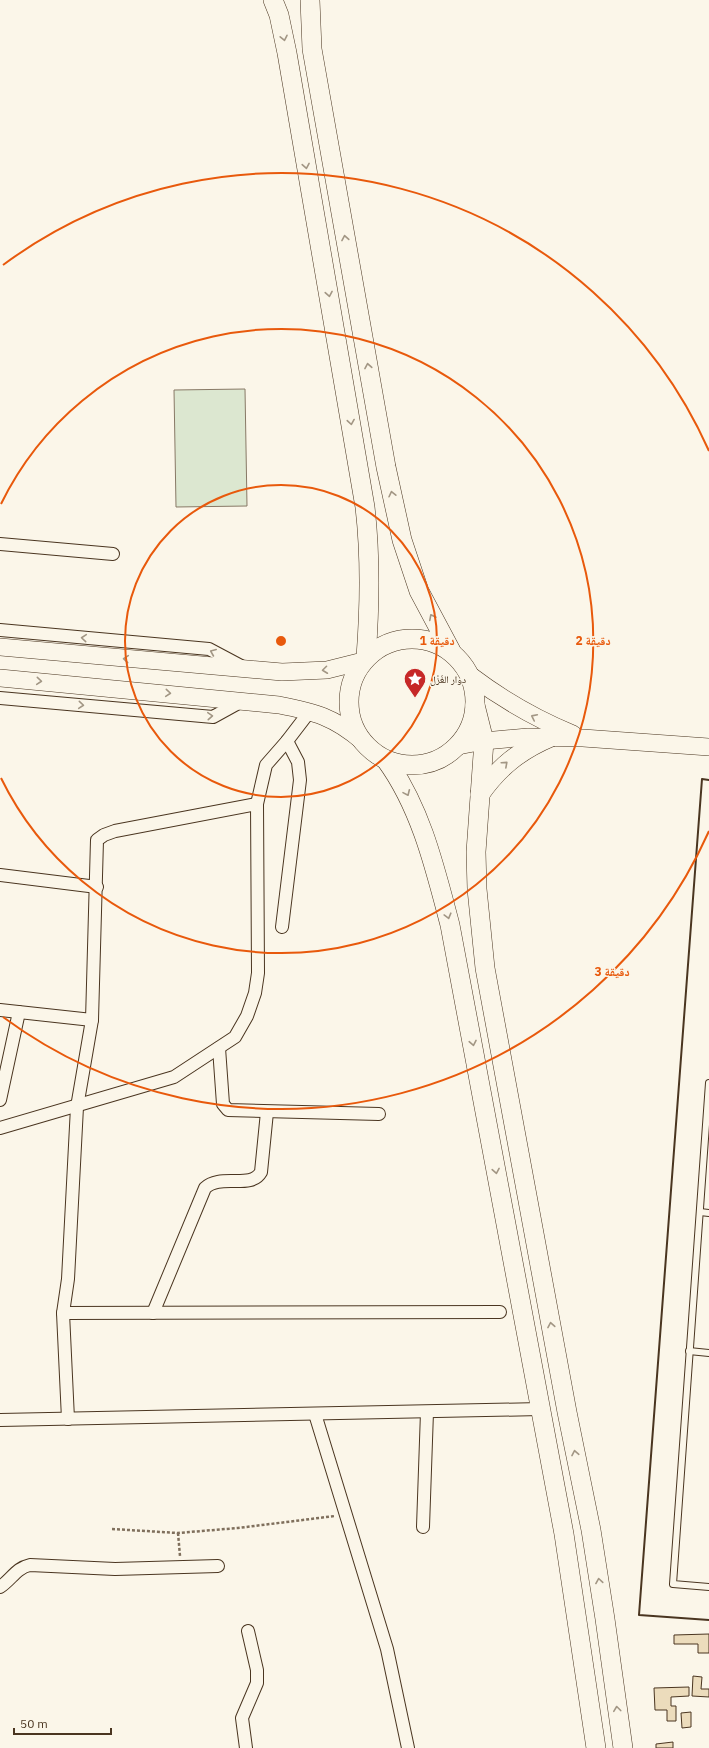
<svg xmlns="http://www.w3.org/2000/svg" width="709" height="1748" viewBox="0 0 709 1748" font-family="'IBM Plex Sans','Noto Naskh Arabic',sans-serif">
<rect width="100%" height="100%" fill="#fbf6e9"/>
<path fill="#dce7d0" stroke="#887966" d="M 245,389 L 247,506 L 176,507 L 174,390 Z"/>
<g fill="#ecdcbc" stroke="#4a3520">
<path d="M 709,1634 L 709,1653 L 698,1653 L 698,1644 L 674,1644 L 674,1635 Z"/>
<path d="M 693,1676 L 702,1677 L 701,1689 L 709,1689 L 709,1697 L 692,1696 Z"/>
<path d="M 689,1687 L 689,1696 L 671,1697 L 671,1706 L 676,1706 L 676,1721 L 667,1721 L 667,1710 L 655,1710 L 654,1688 Z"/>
<path d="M 691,1712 L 691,1727 L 682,1728 L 681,1713 Z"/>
<path d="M 673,1742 L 673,1748 L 656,1748 L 656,1744 Z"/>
</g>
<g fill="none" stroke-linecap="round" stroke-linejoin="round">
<g stroke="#4a3520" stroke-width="8">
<g id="service">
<path d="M 709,1083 L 673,1584 L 709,1587"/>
<path d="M 700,1212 L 709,1213"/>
<path d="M 689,1351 L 709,1353"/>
</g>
</g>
<g stroke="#4a3520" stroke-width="14">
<g id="minor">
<path d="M 0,544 L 113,554"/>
<path d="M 0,630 L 209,649 L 241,666"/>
<path d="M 0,698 L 213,717 L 242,701"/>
<path d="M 0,875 L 97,887"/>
<path d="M 282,927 L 300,780 L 298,762 L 287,741"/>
<path d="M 0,1010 L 92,1020"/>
<path d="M 219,1048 L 223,1104 L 228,1110 L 379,1114"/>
<path d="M 0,1100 L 19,1012"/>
<path d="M 0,1128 L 174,1077 L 235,1037 L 247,1016 L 255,993 L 258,973 L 257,804 L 266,765 L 287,741 L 310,711"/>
<path d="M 63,1313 L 500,1312"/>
<path d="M 153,1313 L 205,1188 C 220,1173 251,1190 261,1172 L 267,1112"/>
<path d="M 315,1414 L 387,1649 L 408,1748"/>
<path d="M 68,1419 L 63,1313 L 68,1279 L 77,1107 L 92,1020 L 97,840 L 104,835 L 115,831 L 257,804"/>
<path d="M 0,1420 L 540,1409"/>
<path d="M 423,1527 L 427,1412"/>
<path d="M 0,1587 C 12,1579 16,1568 30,1565 L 115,1569 L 218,1566"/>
<path d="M 246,1748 L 242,1718 L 257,1683 L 257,1670 L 248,1631"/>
</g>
</g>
<g stroke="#4a3520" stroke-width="18">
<g id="secondary">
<path d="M 0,647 L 282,672 L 327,670 L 363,661"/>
<path d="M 470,675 C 503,700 534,718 573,734"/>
<path d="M 0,678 L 279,705 C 315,712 334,717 362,741"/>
<path d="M 458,746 L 484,741 L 528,737 L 583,738 L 709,747"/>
</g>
</g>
<g stroke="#4a3520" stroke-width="20">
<g id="primary">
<path d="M 273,0 L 279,15 L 287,53 L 365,507 C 371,559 370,605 366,657"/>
<path d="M 310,0 L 312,49 L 386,467 L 402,540 L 419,591 L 451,651"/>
<circle cx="412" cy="702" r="63"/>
<path d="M 475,705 L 484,741 L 476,852 L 477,889 L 485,968 L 567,1412 L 591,1530 L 605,1619 L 623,1748"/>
<path d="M 386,760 C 421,808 435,868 450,925 L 564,1534 L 596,1748"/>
<path d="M 480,794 C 499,767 520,750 551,737"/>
</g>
</g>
<g stroke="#7f6f5c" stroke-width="2.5" stroke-dasharray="3 2" stroke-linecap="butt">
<path d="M 112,1529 L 178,1533 L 238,1528 L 335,1516"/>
<path d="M 178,1533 L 180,1556"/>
</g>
<use href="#service" stroke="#fbf6e9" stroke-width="6"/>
<use href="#minor" stroke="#fbf6e9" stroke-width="12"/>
<use href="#secondary" stroke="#fbf6e9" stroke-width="17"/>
<use href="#primary" stroke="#fbf6e9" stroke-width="19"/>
<path stroke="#4a3520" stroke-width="2" d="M 709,780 L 702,779 L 639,1615 L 709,1620"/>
</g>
<defs><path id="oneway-chevron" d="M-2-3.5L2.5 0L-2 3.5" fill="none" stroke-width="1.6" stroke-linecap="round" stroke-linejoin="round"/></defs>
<g stroke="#a29684">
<use href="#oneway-chevron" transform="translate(284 38) rotate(78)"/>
<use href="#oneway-chevron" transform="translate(306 166) rotate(80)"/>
<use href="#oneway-chevron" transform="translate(345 238) rotate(-100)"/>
<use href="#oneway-chevron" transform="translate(329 294) rotate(80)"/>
<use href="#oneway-chevron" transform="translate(368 366) rotate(-100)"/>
<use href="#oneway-chevron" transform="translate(351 422) rotate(81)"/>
<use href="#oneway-chevron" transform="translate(392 494) rotate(-103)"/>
<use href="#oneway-chevron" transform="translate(432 617) rotate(-117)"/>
<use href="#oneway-chevron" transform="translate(84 638) rotate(-175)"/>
<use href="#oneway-chevron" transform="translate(213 652) rotate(-157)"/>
<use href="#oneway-chevron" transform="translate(126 659) rotate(-175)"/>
<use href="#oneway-chevron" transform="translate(325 670) rotate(173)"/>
<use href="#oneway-chevron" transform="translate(39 681) rotate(5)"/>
<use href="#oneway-chevron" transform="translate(168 693) rotate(5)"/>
<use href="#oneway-chevron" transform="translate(81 705) rotate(5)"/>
<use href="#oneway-chevron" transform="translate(210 716) rotate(-4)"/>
<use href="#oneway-chevron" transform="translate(534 717) rotate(-154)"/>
<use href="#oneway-chevron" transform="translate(505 764) rotate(-42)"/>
<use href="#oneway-chevron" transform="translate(407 793) rotate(66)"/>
<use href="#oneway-chevron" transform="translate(448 916) rotate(75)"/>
<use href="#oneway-chevron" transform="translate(473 1043) rotate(79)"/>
<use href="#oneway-chevron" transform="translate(496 1171) rotate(80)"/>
<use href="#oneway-chevron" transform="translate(551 1325) rotate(-100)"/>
<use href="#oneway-chevron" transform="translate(575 1453) rotate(-101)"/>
<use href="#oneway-chevron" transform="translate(599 1581) rotate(-99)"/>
<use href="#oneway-chevron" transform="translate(617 1709) rotate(-97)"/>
</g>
<g fill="none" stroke="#e8590c" stroke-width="2">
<circle cx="281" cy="641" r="156"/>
<path d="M1 504A312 312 0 1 1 1 778"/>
<path d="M709 831A468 468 0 0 1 3 1017M3 265A468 468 0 0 1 709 451"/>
</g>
<defs>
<g id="sight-pin" transform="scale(1.15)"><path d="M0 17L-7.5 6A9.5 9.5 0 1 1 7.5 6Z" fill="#c62828" stroke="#fbf6e9"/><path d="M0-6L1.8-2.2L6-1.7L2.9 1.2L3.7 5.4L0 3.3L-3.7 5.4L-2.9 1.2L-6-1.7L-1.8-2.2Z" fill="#fff"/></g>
</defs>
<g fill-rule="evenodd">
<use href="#sight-pin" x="415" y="679"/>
</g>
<g text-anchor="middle" stroke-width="3" stroke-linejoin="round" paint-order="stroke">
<g font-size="10" fill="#4a3520" stroke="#fbf6e9" text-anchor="start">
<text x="430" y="683">دوار الغَزْل</text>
</g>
</g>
<circle cx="281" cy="641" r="6" fill="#e8590c" stroke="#fbf6e9" stroke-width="2"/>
<g font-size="12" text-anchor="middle" font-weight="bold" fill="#e8590c" stroke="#fbf6e9" stroke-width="3" stroke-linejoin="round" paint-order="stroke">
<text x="437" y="645">1 دقيقة</text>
<text x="593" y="645">2 دقيقة</text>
<text x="612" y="976">3 دقيقة</text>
</g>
<path d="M14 1728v6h97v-6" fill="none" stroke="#4a3520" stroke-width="2"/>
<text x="20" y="1728" font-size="12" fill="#4a3520" stroke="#fbf6e9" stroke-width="3" paint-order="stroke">50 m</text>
</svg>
